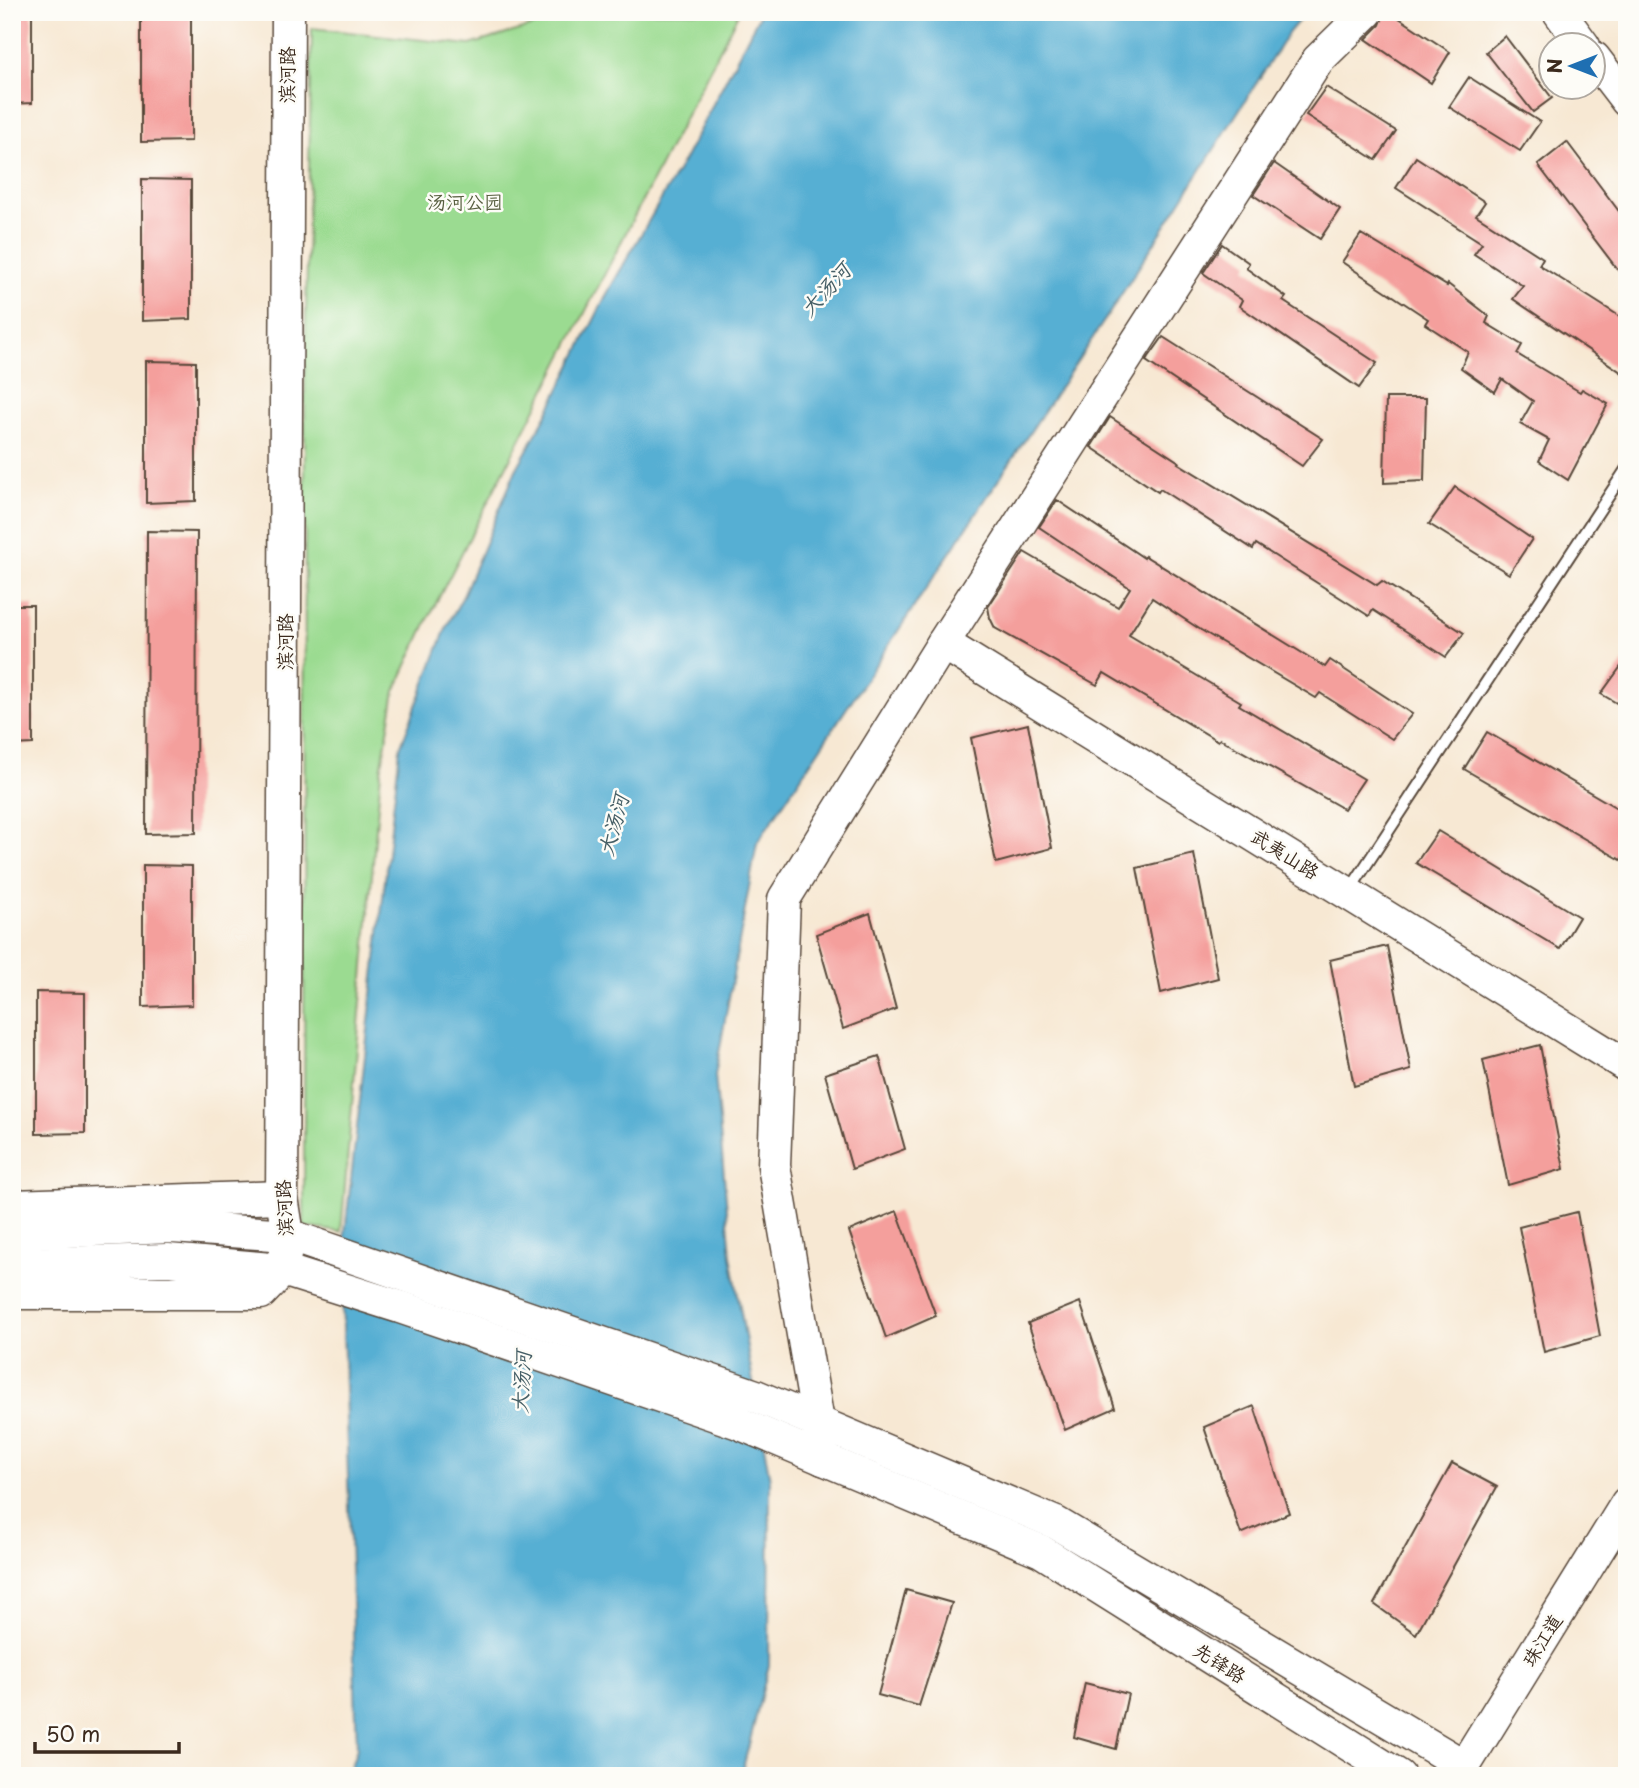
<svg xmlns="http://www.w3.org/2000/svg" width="1639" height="1788" viewBox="0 0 1639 1788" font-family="'Playpen Sans','LXGW WenKai TC',sans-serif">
<rect width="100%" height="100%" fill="#fdfcf7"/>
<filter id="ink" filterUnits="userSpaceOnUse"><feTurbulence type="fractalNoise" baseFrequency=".0143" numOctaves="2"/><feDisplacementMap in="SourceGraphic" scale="14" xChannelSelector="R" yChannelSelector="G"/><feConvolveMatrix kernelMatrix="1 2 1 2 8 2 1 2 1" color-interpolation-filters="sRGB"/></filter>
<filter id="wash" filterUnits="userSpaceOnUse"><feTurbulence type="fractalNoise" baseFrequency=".00686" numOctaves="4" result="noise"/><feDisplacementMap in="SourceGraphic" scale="28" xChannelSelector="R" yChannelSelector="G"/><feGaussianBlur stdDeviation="1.57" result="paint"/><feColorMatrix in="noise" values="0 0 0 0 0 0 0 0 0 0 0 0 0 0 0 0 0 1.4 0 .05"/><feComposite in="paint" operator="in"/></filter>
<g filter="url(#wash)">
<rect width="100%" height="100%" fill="#f7e8d3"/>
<path fill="#9bdb91" stroke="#6b8258" stroke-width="2" d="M 579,12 L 739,12 L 430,615 L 395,691 L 381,771 L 341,1232 L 304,1227 L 305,356 L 312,28 L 470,45 Z"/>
<path fill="#56afd3" stroke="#486c78" stroke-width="2" d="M 761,12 L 1306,12 L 1289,32 L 1114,306 L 757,843 L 715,1075 L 731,1255 L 770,1480 L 769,1665 L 741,1776 L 348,1776 L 357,1748 L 341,1267 L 400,748 L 447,626 L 462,598 L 516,470 L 547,414 L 609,290 L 686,156 Z"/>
<g id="blocks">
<g fill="#f49f9c">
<path d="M 12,12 L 32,12 L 32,103 L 12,104 Z"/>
<path d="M 141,12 L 191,12 L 191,141 L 141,142 Z"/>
<path d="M 1385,12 L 1390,12 L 1450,52 L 1431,83 L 1366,39 L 1380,25 Z"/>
<path d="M 1505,36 L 1552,98 L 1533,112 L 1486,52 Z"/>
<path d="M 1469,77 L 1540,122 L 1520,151 L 1449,107 Z"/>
<path d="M 1326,87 L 1396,131 L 1376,160 L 1306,115 Z"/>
<path d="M 1567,142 L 1627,222 L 1627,282 L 1538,165 Z"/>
<path d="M 1416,157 L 1485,202 L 1476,215 L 1543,258 L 1539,265 L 1627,321 L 1627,376 L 1513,299 L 1523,286 L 1474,254 L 1482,243 L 1396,188 Z"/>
<path d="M 1274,163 L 1340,209 L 1320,239 L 1253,195 Z"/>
<path d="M 142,179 L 191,180 L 191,319 L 142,321 Z"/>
<path d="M 1361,234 L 1447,286 L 1448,284 L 1489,316 L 1486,323 L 1522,345 L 1517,354 L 1580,392 L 1582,389 L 1608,404 L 1568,480 L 1539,461 L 1549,440 L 1520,424 L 1533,401 L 1502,379 L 1495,392 L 1461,368 L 1468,352 L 1425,324 L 1428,319 L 1342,262 Z"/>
<path d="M 1222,244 L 1249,263 L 1246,268 L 1286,297 L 1283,301 L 1377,363 L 1359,388 L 1239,306 L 1242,300 L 1203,273 Z"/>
<path d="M 1163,337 L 1323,439 L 1302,466 L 1146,361 Z"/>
<path d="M 146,361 L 196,362 L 196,501 L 146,503 Z"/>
<path d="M 1386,398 L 1426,398 L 1424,481 L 1384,483 Z"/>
<path d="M 1110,417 L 1179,462 L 1178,463 L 1377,585 L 1382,581 L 1464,633 L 1446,657 L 1373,610 L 1369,616 L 1256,544 L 1253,549 L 1160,489 L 1158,492 L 1091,447 Z"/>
<path d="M 1455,487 L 1532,539 L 1509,574 L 1429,524 Z"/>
<path d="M 1057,500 L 1144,558 L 1145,556 L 1325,667 L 1330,660 L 1412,714 L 1392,739 L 1320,693 L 1316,698 L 1201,630 L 1152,598 L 1129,635 L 1241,702 L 1239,705 L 1364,779 L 1344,809 L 1220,739 L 1218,741 L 1104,673 L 1097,685 L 995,628 L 990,618 L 988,607 L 1024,552 L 1118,607 L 1130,588 L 1039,527 Z"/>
<path d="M 147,531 L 197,532 L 196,833 L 146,834 Z"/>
<path d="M 12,605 L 33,605 L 33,744 L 12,745 Z"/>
<path d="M 1627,658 L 1627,709 L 1601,694 Z"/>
<path d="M 1028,724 L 1052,848 L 996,863 L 971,738 Z"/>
<path d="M 1487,732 L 1627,814 L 1627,850 L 1621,860 L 1464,769 Z"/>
<path d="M 1438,831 L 1579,917 L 1560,949 L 1416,863 Z"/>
<path d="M 1194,854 L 1218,978 L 1161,993 L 1137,868 Z"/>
<path d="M 143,865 L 192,866 L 192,1005 L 143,1007 Z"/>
<path d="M 870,913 L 896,1009 L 843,1029 L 816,934 Z"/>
<path d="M 1387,946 L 1411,1070 L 1354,1086 L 1330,960 Z"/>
<path d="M 36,992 L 85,993 L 85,1133 L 36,1134 Z"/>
<path d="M 1540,1045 L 1564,1169 L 1508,1185 L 1483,1060 Z"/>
<path d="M 879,1056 L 905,1149 L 852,1169 L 825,1074 Z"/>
<path d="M 897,1211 L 936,1316 L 886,1338 L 849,1231 Z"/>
<path d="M 1577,1212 L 1600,1336 L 1544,1352 L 1519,1227 Z"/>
<path d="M 1080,1302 L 1115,1408 L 1065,1430 L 1028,1323 Z"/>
<path d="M 1254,1406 L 1289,1513 L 1241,1534 L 1204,1427 Z"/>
<path d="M 1452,1463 L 1497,1487 L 1416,1634 L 1374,1604 Z"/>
<path d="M 906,1590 L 952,1603 L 919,1706 L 878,1695 Z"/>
<path d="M 1085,1683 L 1128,1694 L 1116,1749 L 1074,1737 Z"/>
</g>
</g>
</g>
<g filter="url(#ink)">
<use href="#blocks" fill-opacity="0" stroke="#574639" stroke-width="2"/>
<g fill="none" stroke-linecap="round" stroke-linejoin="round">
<g stroke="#574639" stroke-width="14">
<path id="lane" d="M 1355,882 L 1627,468"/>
</g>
<g stroke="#574639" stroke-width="35">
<g id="secondary">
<path d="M 1559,12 L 1584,46"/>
<path d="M 1594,58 L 1627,101"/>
<path d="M 943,643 L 1627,1066"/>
<path d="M 12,1206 L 282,1197"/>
<path d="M 12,1233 L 172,1227 L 288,1235 L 756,1396 L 1056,1523 L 1464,1766"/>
<path d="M 285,1255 L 288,1235 L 282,1197 L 288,12"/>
<path d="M 12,1264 L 168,1260 L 283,1270 L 400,1307 L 736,1422 L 1041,1551 L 1399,1776"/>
<path d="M 12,1293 L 261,1293 L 283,1270"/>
<path d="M 823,1459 L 818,1422 L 774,1166 L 784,899 L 943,643 L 1318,60 L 1367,12"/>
<path d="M 1458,1776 L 1627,1503"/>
</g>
</g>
<use href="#lane" stroke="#fff" stroke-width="10"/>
<use href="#secondary" stroke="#fff" stroke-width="32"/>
</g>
</g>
<g text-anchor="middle" stroke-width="5" stroke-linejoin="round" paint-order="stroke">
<g font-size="19" fill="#3b2a1e" stroke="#fdfcf7">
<text transform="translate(287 75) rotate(-90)" y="7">滨河路</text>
<text transform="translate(285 642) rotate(-90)" y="7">滨河路</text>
<text transform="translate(1285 854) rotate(32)" y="7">武夷山路</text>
<text transform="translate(284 1208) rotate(-93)" y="7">滨河路</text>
<text transform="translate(1542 1640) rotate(-58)" y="7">珠江道</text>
<text transform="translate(1220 1663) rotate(32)" y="7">先锋路</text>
</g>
<g font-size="19" fill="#585f40" stroke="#fdfcf7">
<text x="465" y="209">汤河公园</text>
</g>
<g font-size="21" font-style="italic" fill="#465f66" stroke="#fdfcf7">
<text transform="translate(826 290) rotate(-48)" y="7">大汤河</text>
<text transform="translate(614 825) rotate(-75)" y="7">大汤河</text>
<text transform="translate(522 1382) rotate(-87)" y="7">大汤河</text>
</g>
</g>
<rect width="1639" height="1788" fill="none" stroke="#fdfcf7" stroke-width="42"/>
<g transform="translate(1572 66) rotate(270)"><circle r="33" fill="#fdfcf7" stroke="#afa8a0" stroke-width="2"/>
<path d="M0-5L12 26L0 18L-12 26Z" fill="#1f6fb2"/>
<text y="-10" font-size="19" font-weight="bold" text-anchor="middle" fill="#3b2a1e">N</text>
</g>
<path d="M35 1742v10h144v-10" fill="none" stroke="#3b2a1e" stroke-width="3.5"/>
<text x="46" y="1742" font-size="21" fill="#3b2a1e" stroke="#fdfcf7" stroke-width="5" paint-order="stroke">50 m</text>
</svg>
